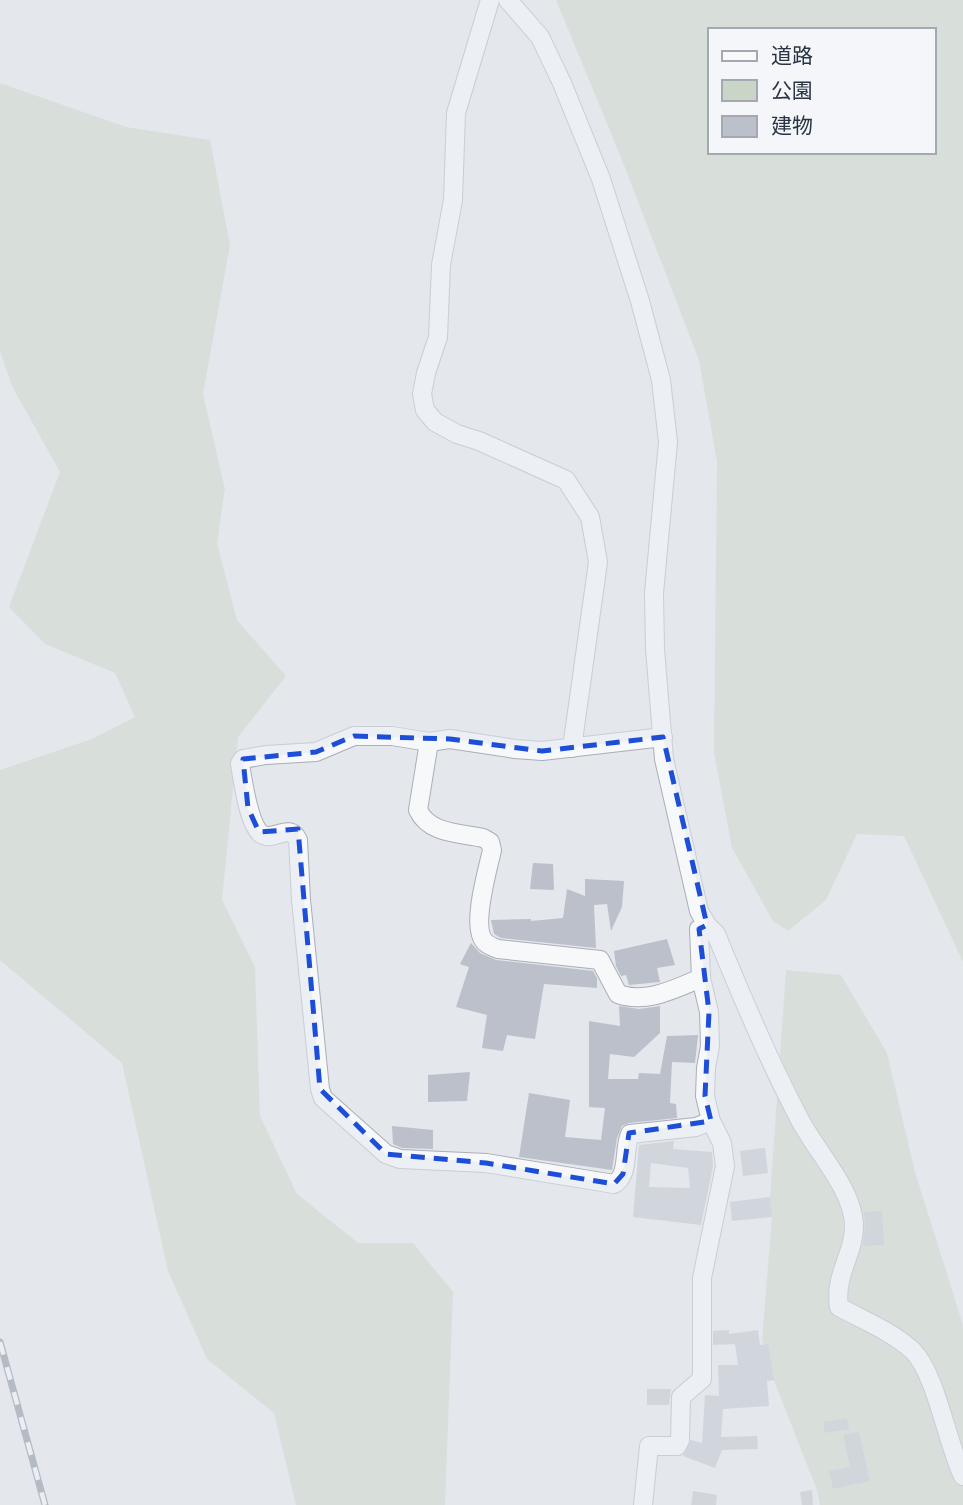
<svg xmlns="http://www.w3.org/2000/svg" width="963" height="1505" viewBox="0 0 963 1505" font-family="'Noto Sans','Noto Sans JP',sans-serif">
<rect width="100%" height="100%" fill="#e4e7ec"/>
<g fill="#c9d6c5" fill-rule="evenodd">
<path d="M 556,0 L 963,0 L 963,962 L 904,836 L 857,834 L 826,900 L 788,931 L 773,921 L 732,848 L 714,753 L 717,462 L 699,360 L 624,165 ZM 709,30 L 933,30 L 933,152 L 709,152 Z"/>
<path d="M 0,83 L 126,127 L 210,140 L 230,245 L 203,394 L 225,489 L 217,543 L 237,620 L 286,676 L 238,737 L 222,900 L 255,967 L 260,1116 L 297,1194 L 358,1243 L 413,1243 L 453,1292 L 445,1505 L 296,1505 L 274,1413 L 207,1359 L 168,1271 L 122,1063 L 0,960 L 0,770 L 92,739 L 135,717 L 115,673 L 45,644 L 9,607 L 60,472 L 12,386 L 0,351 Z"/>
<path d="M 786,970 L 841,975 L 887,1053 L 915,1172 L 963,1325 L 963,1505 L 820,1505 L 817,1490 L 771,1373 L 762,1339 L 772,1217 L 770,1197 Z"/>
</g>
<g fill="#bbc0ca" fill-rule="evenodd">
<path d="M 533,863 L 553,864 L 554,890 L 530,889 Z"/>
<path d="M 585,879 L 624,881 L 622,907 L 611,931 L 607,904 L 594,905 L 596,948 L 501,938 L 494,934 L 491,920 L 531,919 L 531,921 L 563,918 L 567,889 L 585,896 Z"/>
<path d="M 667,939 L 675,965 L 657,968 L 660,982 L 629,985 L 626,975 L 621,976 L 616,966 L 614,951 Z"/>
<path d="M 471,943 L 480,953 L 496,960 L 593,971 L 597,978 L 597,988 L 544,984 L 535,1039 L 507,1035 L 503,1051 L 482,1048 L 487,1015 L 456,1007 L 469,967 L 460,964 Z"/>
<path d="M 619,1006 L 639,1009 L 660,1006 L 660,1033 L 634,1057 L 610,1054 L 608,1079 L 638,1079 L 639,1073 L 660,1074 L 667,1036 L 698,1035 L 695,1063 L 672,1062 L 670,1103 L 676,1104 L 677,1118 L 629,1123 L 622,1126 L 617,1138 L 612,1170 L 519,1157 L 529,1093 L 570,1100 L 565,1137 L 601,1140 L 605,1108 L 589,1107 L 589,1021 L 620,1026 Z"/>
<path d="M 470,1072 L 467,1101 L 428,1102 L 428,1075 Z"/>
<path d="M 392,1126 L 433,1130 L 433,1149 L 402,1148 L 393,1144 Z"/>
<path d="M 674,1141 L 673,1149 L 712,1152 L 713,1166 L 701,1225 L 633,1217 L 639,1145 ZM 651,1163 L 688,1168 L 690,1188 L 649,1187 Z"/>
<path d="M 765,1148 L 768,1173 L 743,1176 L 740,1151 Z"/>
<path d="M 770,1197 L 772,1217 L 732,1221 L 730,1202 Z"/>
<path d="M 882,1211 L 884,1245 L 863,1246 L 865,1225 L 864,1212 Z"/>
<path d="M 729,1330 L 729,1334 L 758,1330 L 760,1345 L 768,1344 L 774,1380 L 767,1381 L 769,1406 L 723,1409 L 721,1437 L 757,1436 L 758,1449 L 722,1450 L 715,1468 L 683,1456 L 691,1440 L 702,1443 L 705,1395 L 719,1396 L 718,1365 L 738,1365 L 735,1344 L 713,1345 L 713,1331 Z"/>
<path d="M 647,1389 L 671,1389 L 669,1405 L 647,1405 Z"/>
<path d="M 847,1418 L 849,1429 L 825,1433 L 823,1422 Z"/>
<path d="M 859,1432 L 870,1481 L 833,1489 L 829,1471 L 850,1467 L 843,1435 Z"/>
<path d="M 812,1490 L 813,1505 L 802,1505 L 800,1492 Z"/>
<path d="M 693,1491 L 717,1495 L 716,1505 L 691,1505 Z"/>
</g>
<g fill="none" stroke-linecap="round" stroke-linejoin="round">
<g stroke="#a9aeb7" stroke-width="20">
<g id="minor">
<path d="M 490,0 L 456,113 L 453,200 L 441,265 L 438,337 L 426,373 L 422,394 L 425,410 L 435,422 L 457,434 L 479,441 L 566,480 L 590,517 L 598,562 L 572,748"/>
<path d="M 508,0 L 540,37 L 562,83 L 601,179 L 640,301 L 661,380 L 668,442 L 654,593 L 655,649 L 664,759 L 699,911 L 707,925 L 716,934 C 742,997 768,1059 800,1120 C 816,1151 852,1188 854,1224 C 855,1253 834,1274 839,1307 C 863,1320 893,1332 913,1351 C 936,1374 947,1443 963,1476"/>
<path d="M 663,737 L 542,751 L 515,749 L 450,739 L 429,742 L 392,736 L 354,736 L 316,752 L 266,755 L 243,759 L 240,764 C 243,781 248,821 260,833 C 272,844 289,821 298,840 L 301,900 L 320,1089 L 323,1098 L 386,1154 L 400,1159 L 486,1163 L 614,1184 C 630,1175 623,1149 630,1134 L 696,1127 L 711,1121"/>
<path d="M 429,742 L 418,810 C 429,834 460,833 483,838 L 490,842 L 492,850 C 488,869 471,925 484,941 C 487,945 493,947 498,949 L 600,960 L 618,994 C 646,1004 675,989 701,978"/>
<path d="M 643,1505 L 649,1446 L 677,1446 L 680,1440 L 681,1397 L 702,1379 L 702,1278 L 725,1166 L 722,1143 L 711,1121 L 705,1096 L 706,1068 L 710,1046 L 709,1012 L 701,978 L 699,929 L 707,925"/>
</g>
</g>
<use href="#minor" stroke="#f7f8fa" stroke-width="18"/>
<g stroke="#7d8696" stroke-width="7">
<path id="rail" d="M 0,1342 L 45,1505"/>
</g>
<use href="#rail" stroke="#f4f6f9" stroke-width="4.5" stroke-dasharray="13" stroke-linecap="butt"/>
</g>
<path d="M0 0H963V1505H0ZM 354,736 L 450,739 L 542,751 L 663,737 L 707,925 L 699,929 L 709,1012 L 705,1096 L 711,1121 L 629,1133 L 623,1174 L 614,1184 L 486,1163 L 386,1154 L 320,1089 L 298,829 L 259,832 L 248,808 L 243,759 L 316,752 Z" fill="#e4e7ec" fill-opacity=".55" fill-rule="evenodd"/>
<path fill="none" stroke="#1d4ed8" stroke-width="5" stroke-dasharray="14 9" stroke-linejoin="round" d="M 354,736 L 450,739 L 542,751 L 663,737 L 707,925 L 699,929 L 709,1012 L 705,1096 L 711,1121 L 629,1133 L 623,1174 L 614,1184 L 486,1163 L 386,1154 L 320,1089 L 298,829 L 259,832 L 248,808 L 243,759 L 316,752 Z"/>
<rect x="708" y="28" width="228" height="126" fill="#f4f6f9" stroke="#a4a8b1" stroke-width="2"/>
<rect x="722" y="51" width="35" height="10" fill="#f7f8fa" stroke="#a4a8b1" stroke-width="2"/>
<text x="771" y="63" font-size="21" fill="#2b3445">道路</text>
<rect x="722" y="80" width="35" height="21" fill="#c9d6c5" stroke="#a4a8b1" stroke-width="2"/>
<text x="771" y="98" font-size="21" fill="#2b3445">公園</text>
<rect x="722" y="116" width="35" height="21" fill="#bbc0ca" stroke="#a4a8b1" stroke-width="2"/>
<text x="771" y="133" font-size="21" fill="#2b3445">建物</text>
</svg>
